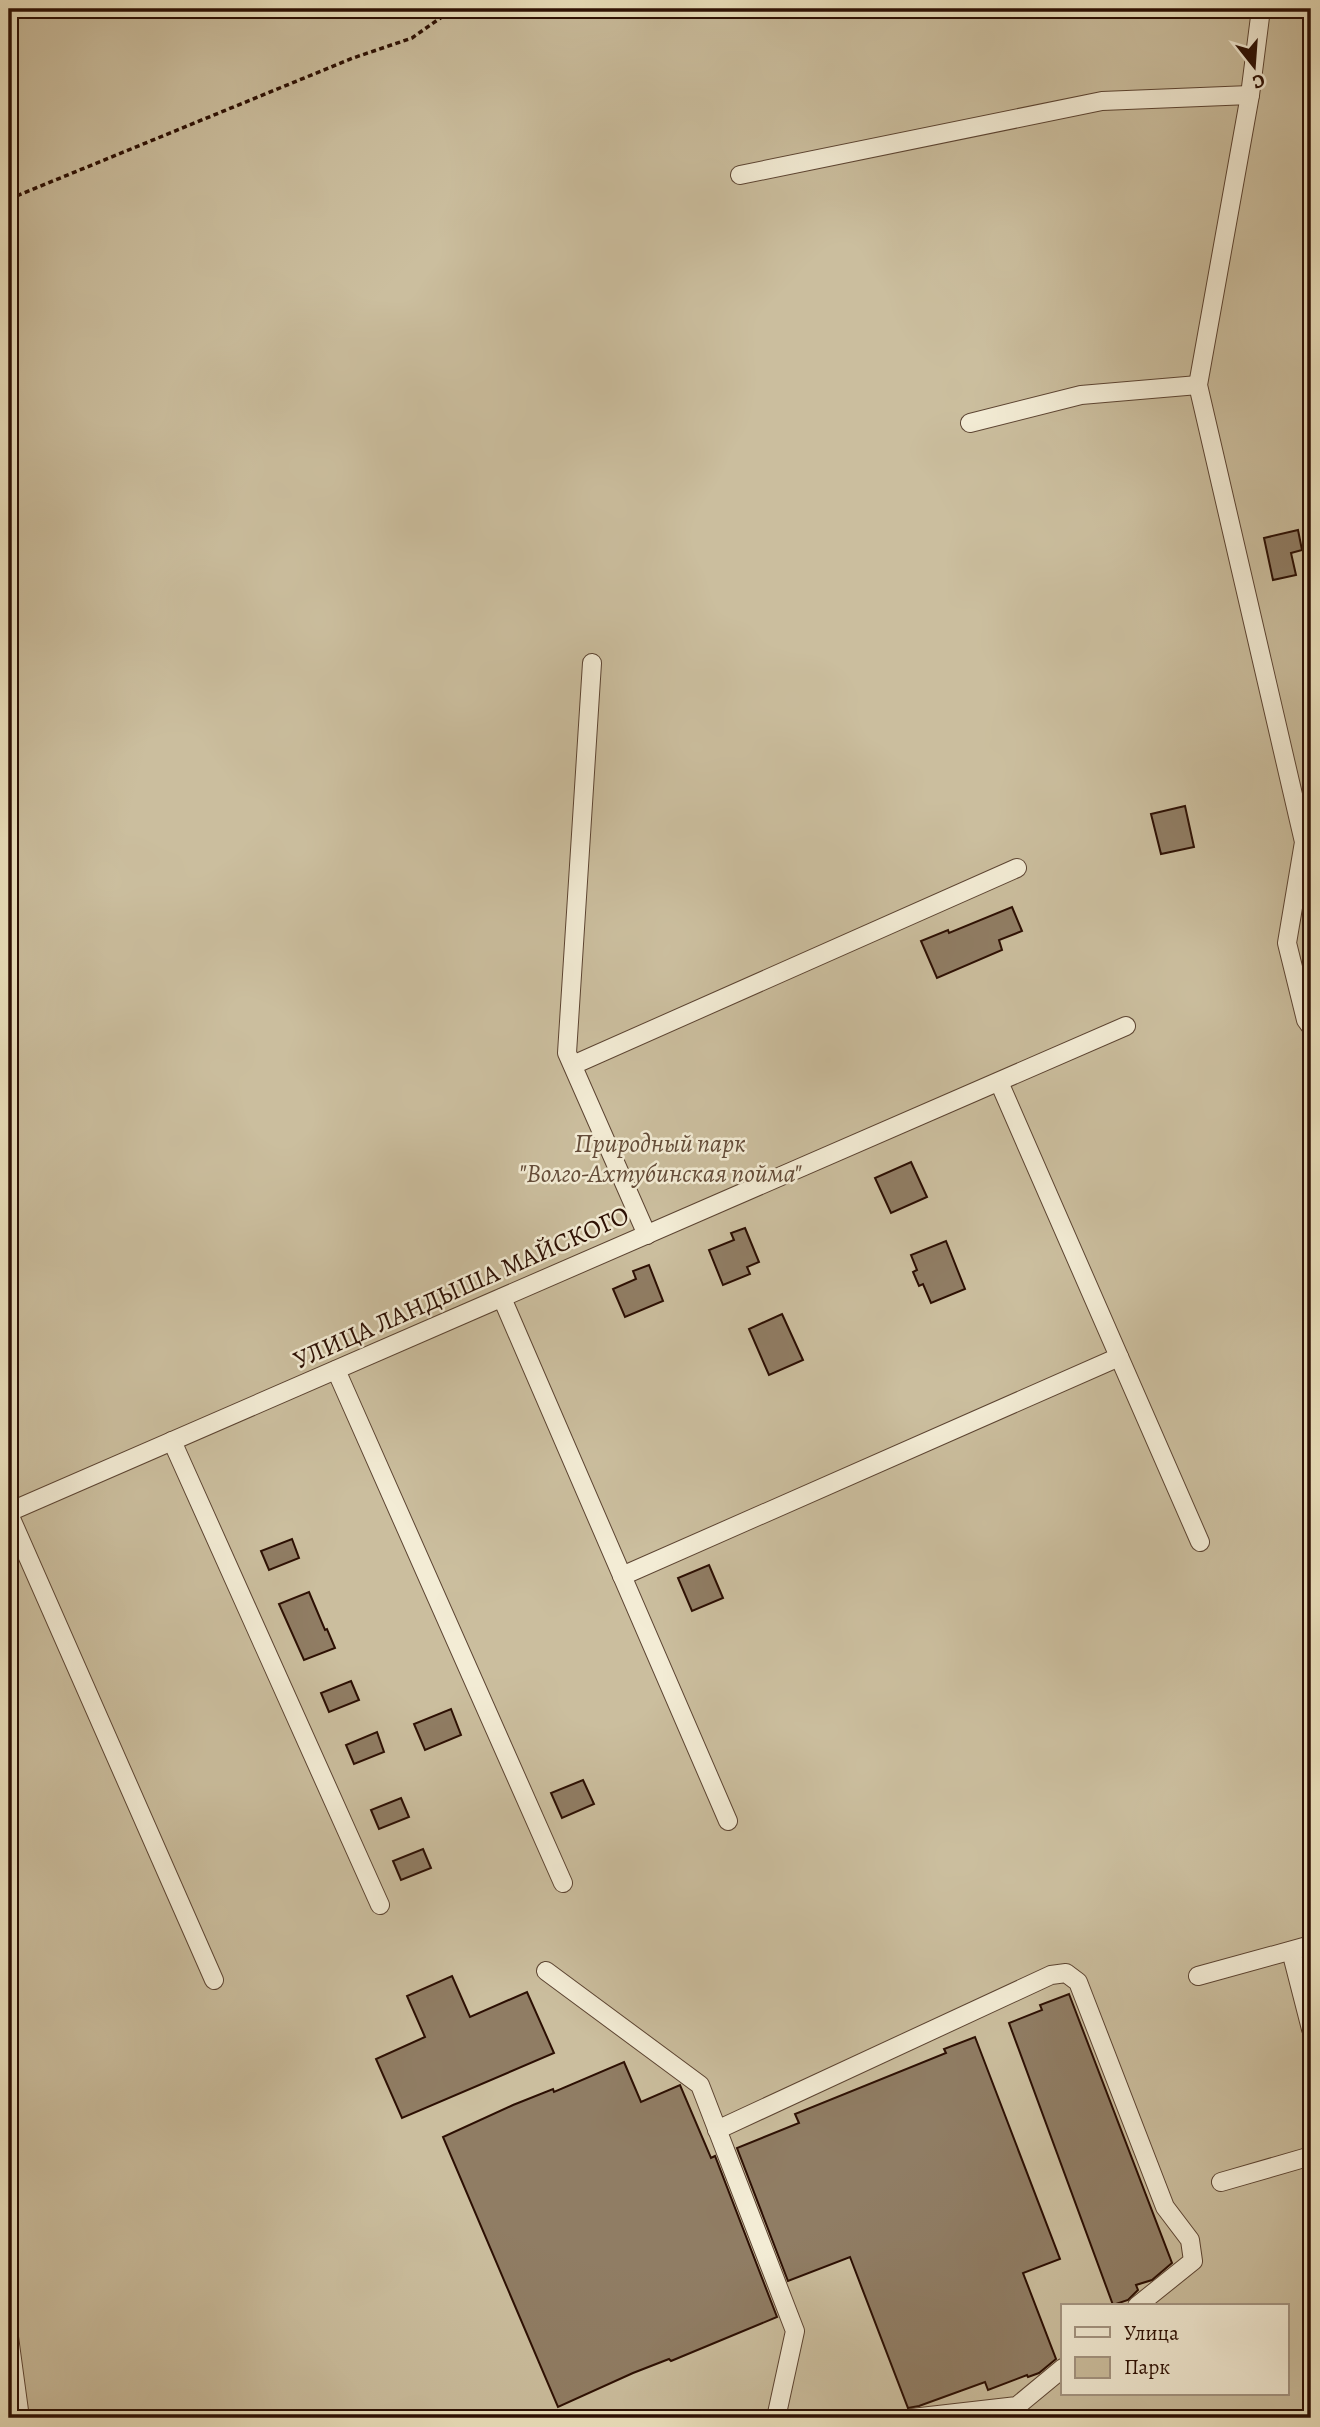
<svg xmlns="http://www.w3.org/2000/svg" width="1320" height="2427" viewBox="0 0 1320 2427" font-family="Alegreya,serif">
<rect width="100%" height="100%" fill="#ece2be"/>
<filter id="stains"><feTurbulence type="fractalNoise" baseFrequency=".00286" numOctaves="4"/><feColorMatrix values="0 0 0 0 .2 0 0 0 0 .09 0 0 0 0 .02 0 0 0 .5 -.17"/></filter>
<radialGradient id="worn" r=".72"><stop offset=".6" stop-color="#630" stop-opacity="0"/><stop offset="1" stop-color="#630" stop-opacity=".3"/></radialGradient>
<path fill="#cbbe9e" stroke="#7c6650" stroke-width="2" fill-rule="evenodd" d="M 9,9 L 1311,9 L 1311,2418 L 9,2418 ZM 1063,2306 L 1287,2306 L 1287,2394 L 1063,2394 Z"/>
<g fill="#907d64" stroke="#2c0f03" stroke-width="2">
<path d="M 1298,530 L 1302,550 L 1291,553 L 1296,575 L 1273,580 L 1264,538 Z"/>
<path d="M 1185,806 L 1194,847 L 1161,854 L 1151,814 Z"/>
<path d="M 1012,907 L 1022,931 L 999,940 L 1002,950 L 937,978 L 921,941 L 948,930 L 949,933 Z"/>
<path d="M 911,1162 L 927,1197 L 891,1213 L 875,1178 Z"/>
<path d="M 745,1228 L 759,1262 L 747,1267 L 750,1274 L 723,1285 L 709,1250 L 734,1240 L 731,1233 Z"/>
<path d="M 946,1241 L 965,1289 L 931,1303 L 923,1284 L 919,1286 L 913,1272 L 917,1270 L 911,1255 Z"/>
<path d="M 649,1265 L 663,1301 L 625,1317 L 613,1289 L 636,1279 L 633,1271 Z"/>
<path d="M 782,1314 L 803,1360 L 769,1375 L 749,1329 Z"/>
<path d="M 292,1539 L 299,1558 L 269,1570 L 261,1551 Z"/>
<path d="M 709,1565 L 723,1598 L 692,1611 L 678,1578 Z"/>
<path d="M 309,1592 L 325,1630 L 327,1629 L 335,1648 L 304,1660 L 279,1604 Z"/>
<path d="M 351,1681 L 359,1700 L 329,1712 L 321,1693 Z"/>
<path d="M 451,1709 L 461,1735 L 425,1750 L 414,1724 Z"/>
<path d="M 377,1732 L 384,1752 L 354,1764 L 346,1745 Z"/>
<path d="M 583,1780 L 594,1804 L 562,1818 L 551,1793 Z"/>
<path d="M 401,1798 L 409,1817 L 379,1829 L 371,1810 Z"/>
<path d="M 423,1849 L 431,1868 L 401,1880 L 393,1861 Z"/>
<path d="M 452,1976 L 470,2017 L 527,1992 L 554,2053 L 402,2118 L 376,2059 L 425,2037 L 407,1996 Z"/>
<path d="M 1069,1994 L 1172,2263 L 1152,2280 L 1136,2285 L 1138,2290 L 1128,2300 L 1113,2305 L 1009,2023 L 1042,2010 L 1040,2005 Z"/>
<path d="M 975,2037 L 1060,2259 L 1023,2273 L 1056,2359 L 1039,2373 L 1028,2377 L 1027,2375 L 988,2390 L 985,2382 L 919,2406 L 908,2408 L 850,2257 L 788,2281 L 737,2148 L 799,2123 L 795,2114 L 946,2053 L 944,2049 Z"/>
<path d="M 624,2062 L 641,2102 L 680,2085 L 711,2158 L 715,2156 L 777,2317 L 671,2361 L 669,2359 L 633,2373 L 558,2407 L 443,2137 L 513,2105 L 553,2089 L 554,2092 Z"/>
</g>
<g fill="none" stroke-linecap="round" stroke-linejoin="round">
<g stroke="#5c4432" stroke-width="20">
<g id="minor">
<path d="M 1261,9 L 1250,95 L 1198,385 L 1304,842 L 1287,943 L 1306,1020 L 1311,1027"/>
<path d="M 740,175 L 1102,101 L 1250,95"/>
<path d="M 970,423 L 1081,395 L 1198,385"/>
<path d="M 592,663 L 567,1053 L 647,1235"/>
<path d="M 573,1065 L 1017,868"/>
<path d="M 999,1082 L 1200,1542"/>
<path d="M 502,1298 L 728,1821"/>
<path d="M 336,1370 L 563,1883"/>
<path d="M 172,1441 L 380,1905"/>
<path d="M 9,1512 L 1126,1026"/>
<path d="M 9,1514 L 214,1980"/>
<path d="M 622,1576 L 1119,1357"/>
<path d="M 1291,1951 L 1311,2029"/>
<path d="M 546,1971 L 700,2085 L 795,2331 L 776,2418"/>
<path d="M 1198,1976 L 1311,1945"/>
<path d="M 717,2130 L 1051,1975 L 1066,1973 L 1078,1982 L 1165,2207 L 1190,2240 L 1193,2261 L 1137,2306"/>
<path d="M 1221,2182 L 1311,2156"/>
<path d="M 9,2337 L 20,2418"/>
<path d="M 912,2418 L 1017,2406 L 1063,2368"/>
</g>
</g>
<path stroke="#2c0f03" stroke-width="3.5" stroke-dasharray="5 3.5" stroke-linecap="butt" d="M 9,199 L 353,58 L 412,38 L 453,9"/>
<use href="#minor" stroke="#f3ecd5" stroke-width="18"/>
</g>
<g text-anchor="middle" stroke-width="5" stroke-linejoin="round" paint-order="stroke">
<g font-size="26" font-style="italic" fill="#644c39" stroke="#f3ecd5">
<text x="660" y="1152">Природный парк<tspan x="660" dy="30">"Волго-Ахтубинская пойма"</tspan></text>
</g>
<g font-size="26" fill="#2c0f03" stroke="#f3ecd5">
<text transform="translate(461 1287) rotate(-24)" y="9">УЛИЦА ЛАНДЫША МАЙСКОГО</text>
</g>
</g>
<rect width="1320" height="2427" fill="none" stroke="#ece2be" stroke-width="35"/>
<rect x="10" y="10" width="1299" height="2406" fill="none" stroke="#2c0f03" stroke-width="3.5"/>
<rect x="18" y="18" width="1285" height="2392" fill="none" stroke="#2c0f03" stroke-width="2"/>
<rect x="1061" y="2304" width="228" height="91" fill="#f3ecd5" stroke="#a39481" stroke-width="2"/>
<rect x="1075" y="2327" width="35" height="10" fill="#f3ecd5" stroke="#a39481" stroke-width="2"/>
<text x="1124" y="2340" font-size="21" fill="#2c0f03">Улица</text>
<rect x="1075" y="2357" width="35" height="21" fill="#cbbe9e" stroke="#a39481" stroke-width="2"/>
<text x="1124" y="2374" font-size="21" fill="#2c0f03">Парк</text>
<g transform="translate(1254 66) rotate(163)" stroke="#f3ecd5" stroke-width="5" paint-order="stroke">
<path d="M0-5L12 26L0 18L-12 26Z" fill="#2c0f03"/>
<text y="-10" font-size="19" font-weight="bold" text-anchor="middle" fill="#2c0f03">С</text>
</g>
<rect width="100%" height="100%" filter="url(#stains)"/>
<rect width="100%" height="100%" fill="url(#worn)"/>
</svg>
